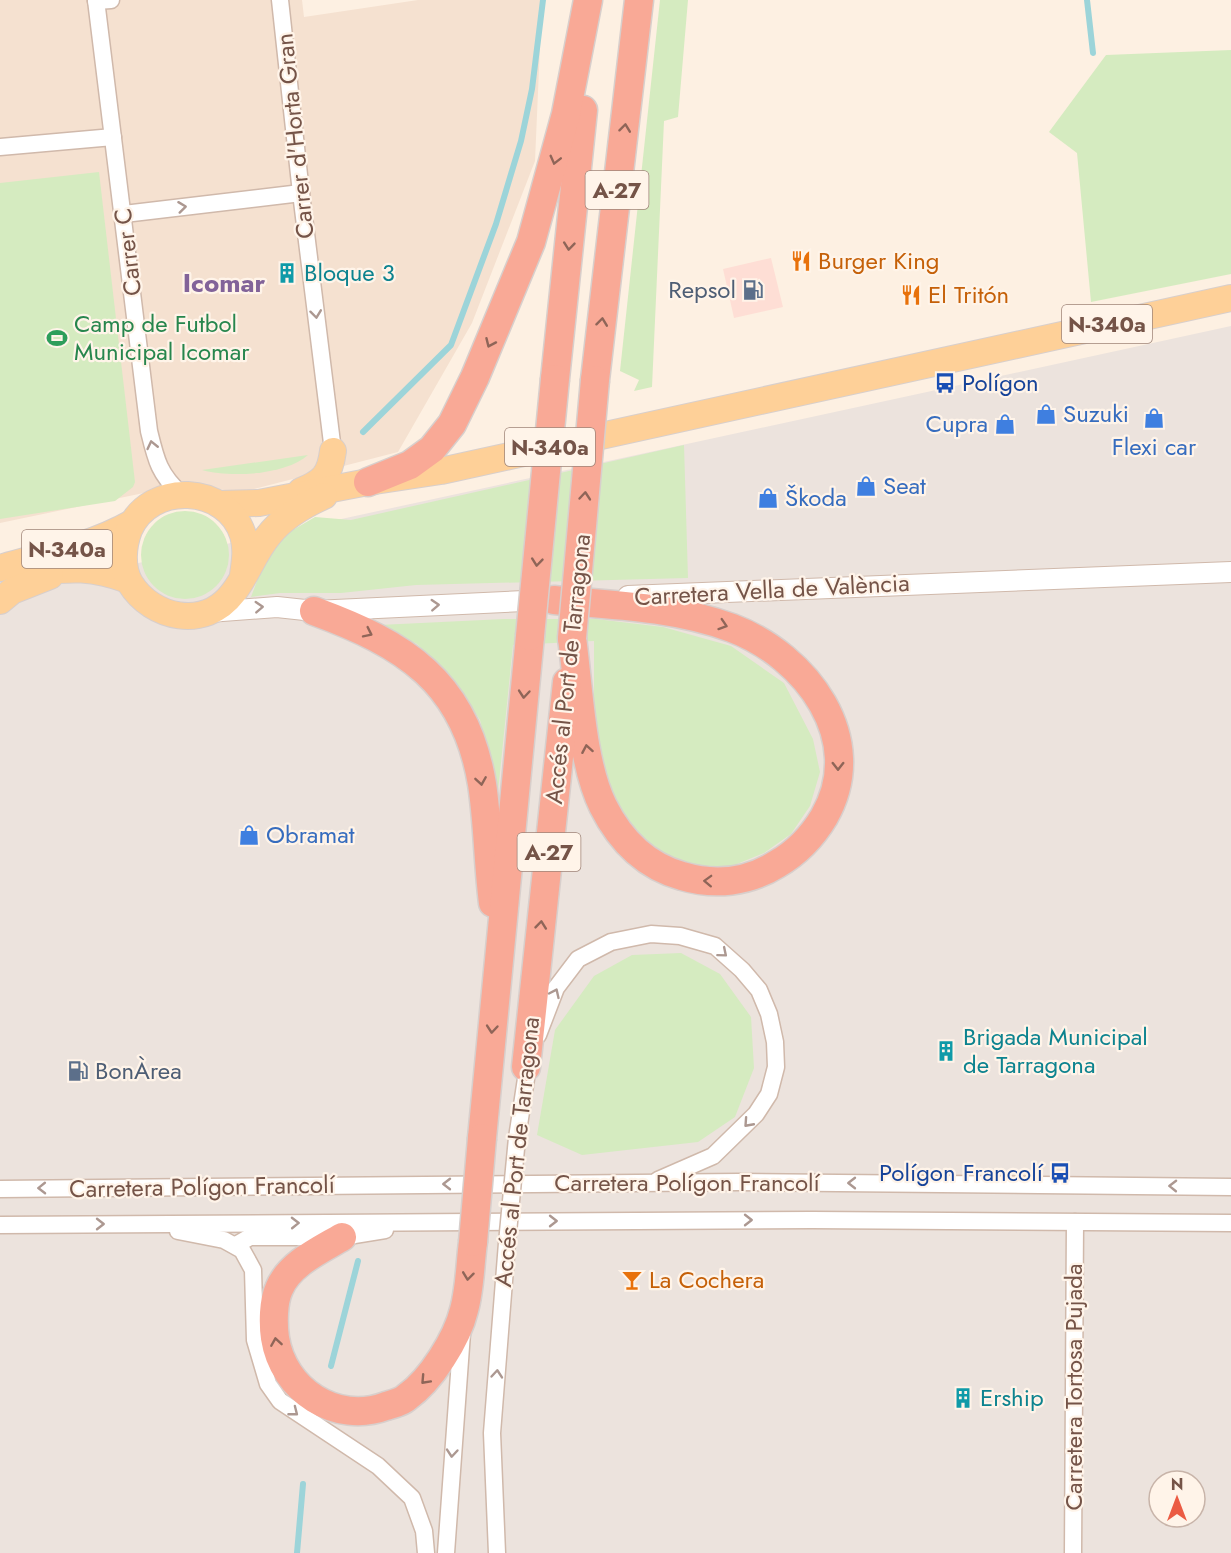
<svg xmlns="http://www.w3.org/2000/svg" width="1231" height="1553" viewBox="0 0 1231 1553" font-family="Jost,sans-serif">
<rect width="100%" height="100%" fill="#fdf0e2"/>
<path fill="#f5e1d0" d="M 0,0 L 302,0 L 304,17 L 418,0 L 542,0 L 535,161 L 472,323 L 398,452 L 242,492 L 182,485 L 0,523 Z"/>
<path fill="#feded5" d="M 771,258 L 783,307 L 734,318 L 723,269 Z"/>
<path fill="#ece3dd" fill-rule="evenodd" d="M 1231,326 L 1231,1553 L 0,1553 L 0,593 ZM 1159,1481 L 1195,1481 L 1195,1517 L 1159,1517 Z"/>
<g fill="#d5ebc0">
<path d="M 660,0 L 688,0 L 678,117 L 664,121 L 652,387 L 634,391 L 639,380 L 620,371 Z"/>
<path d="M 1231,50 L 1231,274 L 1091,302 L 1077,153 L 1049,132 L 1106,55 Z"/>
<path d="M 99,172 L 135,482 L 133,487 L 115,501 L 0,519 L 0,183 Z"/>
<path d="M 684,445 L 688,578 L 416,585 L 341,593 L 280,593 L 251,597 L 265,560 L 286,534 L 315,517 L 351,520 Z"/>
<path d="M 308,455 C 286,475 230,478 202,470 Z"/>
<circle cx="185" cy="555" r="44"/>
<path d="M 504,619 L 596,619 L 663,627 L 731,646 L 784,683 L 813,739 L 820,772 L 810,806 L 791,834 L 764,853 L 732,866 L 700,867 L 669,857 L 637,834 L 614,799 L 594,748 L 594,641 L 513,645 L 498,792 L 480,720 L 452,678 L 417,644 L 379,625 Z"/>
<path d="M 681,953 L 720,974 L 751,1017 L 754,1068 L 735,1117 L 698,1142 L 582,1155 L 537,1135 L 555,1030 L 594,976 L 632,955 Z"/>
</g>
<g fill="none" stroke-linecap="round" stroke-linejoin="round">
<g stroke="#9cd4d9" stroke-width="6">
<path d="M 1087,0 L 1093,53"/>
<path d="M 363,432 L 451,345 L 496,224 L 521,141 L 532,89 L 543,0"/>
<path d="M 331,1366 L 358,1261"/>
<path d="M 297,1553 L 303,1484"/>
</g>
<g stroke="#d0b9ab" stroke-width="19">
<g id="minor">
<path d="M 96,0 L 149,431 C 156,460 159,474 181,494"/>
<path d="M 280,0 L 301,193 L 333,451"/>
<path d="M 96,1 L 111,0"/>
<path d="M 0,147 L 113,137"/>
<path d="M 124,214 L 301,193"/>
<path d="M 538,1035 L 556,988 L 578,959 L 611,942 L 651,934 L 680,936 L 715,946 L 742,970 L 759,990 L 769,1014 L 775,1042 L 776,1067 L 769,1094 L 756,1114 L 713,1156 L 658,1180"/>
<path d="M 517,1138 L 529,1059"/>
<path d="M 0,1189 L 739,1182 L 1231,1187"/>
<path d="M 0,1225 L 812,1220 L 1231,1223"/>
<path d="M 178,1231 L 224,1240 L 242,1250 L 253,1270 L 255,1340 L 268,1384 L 280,1401 L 378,1466 L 412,1498 L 424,1531 L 426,1553"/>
<path d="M 236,1245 L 250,1237 L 342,1237 L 385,1230"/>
<path d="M 446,1553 L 462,1333"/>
<path d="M 497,1553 L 492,1433 L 507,1243"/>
<path d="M 1073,1553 L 1075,1222"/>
</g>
</g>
<g stroke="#d0b9ab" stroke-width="22">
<g id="tertiary">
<path d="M 628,596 L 1231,572"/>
<path d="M 209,612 L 277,607 L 314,611 L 545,600"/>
</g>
</g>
<g stroke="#d8cfcc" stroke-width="28">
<g id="primary">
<path d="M 301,491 C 323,482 330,475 333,451"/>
<path d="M 219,504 L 259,503 L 368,482 L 441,471 L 1231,298"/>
<path d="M 0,568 C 45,555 91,546 132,523"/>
<path d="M 26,573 C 67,569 88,565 128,580"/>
<path d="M 243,575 C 245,561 247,549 243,535 C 227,484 150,481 129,530 C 123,546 121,567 130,583 C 152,619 205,630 233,593 C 247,575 254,553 269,535 C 283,517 304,505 324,496"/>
<path d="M 0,601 L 12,591 L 50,576"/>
</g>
</g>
<g stroke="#d8cfcc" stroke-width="31">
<g id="motorway">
<path d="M 555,379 L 583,110"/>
<path d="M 595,380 L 639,0"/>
<path d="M 368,482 L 410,465 L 432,449 L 452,424 L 475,377 L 531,242 L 566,114 L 588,0"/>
<path d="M 554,600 C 614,605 675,607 732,628 C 806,656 869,739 824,817 C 812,837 798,852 777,864 C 748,882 715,886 682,876 C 646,866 620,840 603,806 C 581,761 579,688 572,638"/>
<path d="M 314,611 C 404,644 465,681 482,784 C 488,823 488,864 493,903"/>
<path d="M 526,1067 L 567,682"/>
<path d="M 482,1138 L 530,636"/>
<path d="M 342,1237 C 320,1250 289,1264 279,1289 C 273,1302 273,1324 275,1338 C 283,1390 336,1425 386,1406 C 393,1404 402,1402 407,1397 C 431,1380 457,1339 464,1310 C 470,1289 470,1264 473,1242"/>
</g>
</g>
<use href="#minor" stroke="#fff" stroke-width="16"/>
<use href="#tertiary" stroke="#fff" stroke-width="20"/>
<use href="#primary" stroke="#fed098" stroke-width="26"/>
<use href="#motorway" stroke="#f9a996" stroke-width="28"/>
<g stroke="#d0b9ab" stroke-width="19" stroke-linecap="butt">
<path id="minor-bridge" d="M 507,1243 L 517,1138"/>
</g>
<g stroke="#d8cfcc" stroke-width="31" stroke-linecap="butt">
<g id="motorway-bridge">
<path d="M 530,636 L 555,379"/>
<path d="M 572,638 L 595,380"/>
<path d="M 473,1242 L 482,1138"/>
</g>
</g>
<use href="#minor-bridge" stroke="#fff" stroke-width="16"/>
<use href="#motorway-bridge" stroke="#f9a996" stroke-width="28"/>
</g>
<defs><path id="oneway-chevron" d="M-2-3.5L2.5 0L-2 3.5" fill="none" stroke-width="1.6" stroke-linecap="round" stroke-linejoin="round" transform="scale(1.5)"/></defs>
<g stroke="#8f6558">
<use href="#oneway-chevron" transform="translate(625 128) rotate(-83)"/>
<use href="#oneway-chevron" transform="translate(555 160) rotate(104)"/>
<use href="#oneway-chevron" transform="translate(569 246) rotate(96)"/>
<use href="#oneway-chevron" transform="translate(602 322) rotate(-83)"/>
<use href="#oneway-chevron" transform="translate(490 343) rotate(114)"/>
<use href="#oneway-chevron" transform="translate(585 496) rotate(-85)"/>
<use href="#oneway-chevron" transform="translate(537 562) rotate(96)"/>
<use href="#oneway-chevron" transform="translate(723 625) rotate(18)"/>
<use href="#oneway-chevron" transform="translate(368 633) rotate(26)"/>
<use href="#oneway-chevron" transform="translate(524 694) rotate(95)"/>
<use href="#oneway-chevron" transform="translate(587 749) rotate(-100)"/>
<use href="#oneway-chevron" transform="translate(838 766) rotate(90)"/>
<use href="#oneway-chevron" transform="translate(481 781) rotate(81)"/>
<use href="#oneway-chevron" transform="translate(708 881) rotate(-178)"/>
<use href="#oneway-chevron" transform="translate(541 925) rotate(-84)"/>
<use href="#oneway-chevron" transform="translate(492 1029) rotate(95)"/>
<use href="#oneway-chevron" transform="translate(468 1276) rotate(97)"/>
<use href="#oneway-chevron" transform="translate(276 1342) rotate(-99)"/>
<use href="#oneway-chevron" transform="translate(425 1380) rotate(133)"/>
</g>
<g stroke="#ac9891">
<use href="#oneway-chevron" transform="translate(182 207) rotate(-7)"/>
<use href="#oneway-chevron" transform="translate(316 314) rotate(83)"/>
<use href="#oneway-chevron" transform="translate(152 445) rotate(-103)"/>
<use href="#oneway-chevron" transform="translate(435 605) rotate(-3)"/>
<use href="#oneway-chevron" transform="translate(259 607) rotate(-3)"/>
<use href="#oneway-chevron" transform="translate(723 953) rotate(40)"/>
<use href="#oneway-chevron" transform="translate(555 993) rotate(-65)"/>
<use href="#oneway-chevron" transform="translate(748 1123) rotate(132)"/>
<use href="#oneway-chevron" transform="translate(852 1183) rotate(-180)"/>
<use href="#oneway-chevron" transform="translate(447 1184) rotate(180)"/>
<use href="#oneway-chevron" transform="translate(1173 1186) rotate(-179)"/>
<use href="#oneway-chevron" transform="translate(42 1188) rotate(179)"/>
<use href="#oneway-chevron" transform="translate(748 1220)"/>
<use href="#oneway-chevron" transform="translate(553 1221)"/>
<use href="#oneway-chevron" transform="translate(295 1223) rotate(-1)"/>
<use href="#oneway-chevron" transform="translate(100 1224)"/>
<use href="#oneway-chevron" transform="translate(497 1374) rotate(-85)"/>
<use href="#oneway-chevron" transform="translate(294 1412) rotate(38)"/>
<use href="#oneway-chevron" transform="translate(452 1453) rotate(95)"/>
</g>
<defs>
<g id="restaurant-bare" transform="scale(1.62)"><path d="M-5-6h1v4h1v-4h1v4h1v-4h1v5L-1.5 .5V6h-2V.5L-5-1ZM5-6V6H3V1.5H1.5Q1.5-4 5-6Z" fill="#e8710a" stroke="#fff4e9" stroke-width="2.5" paint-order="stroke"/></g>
<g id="building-bare" transform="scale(1.62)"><path d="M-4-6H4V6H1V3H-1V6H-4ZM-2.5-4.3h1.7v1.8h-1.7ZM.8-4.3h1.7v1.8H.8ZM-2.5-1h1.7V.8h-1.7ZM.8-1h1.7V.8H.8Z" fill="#0f9aa8" stroke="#fff4e9" stroke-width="2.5" paint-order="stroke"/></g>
<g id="fuel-bare" transform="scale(1.62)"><path d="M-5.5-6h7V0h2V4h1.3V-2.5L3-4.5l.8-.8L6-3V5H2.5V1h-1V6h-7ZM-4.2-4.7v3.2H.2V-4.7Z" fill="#5c6f8a" stroke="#fff4e9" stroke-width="2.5" paint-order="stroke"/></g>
<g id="stadium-bare" transform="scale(1.62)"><path d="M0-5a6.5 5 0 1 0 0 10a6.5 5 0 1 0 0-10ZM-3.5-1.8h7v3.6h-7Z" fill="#2e9e5b" stroke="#fff4e9" stroke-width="2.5" paint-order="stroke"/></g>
<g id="bus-bare" transform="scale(1.62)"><path d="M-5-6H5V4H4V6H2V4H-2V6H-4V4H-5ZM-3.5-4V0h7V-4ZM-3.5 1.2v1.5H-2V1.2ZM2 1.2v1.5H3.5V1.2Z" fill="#1a4fb4" stroke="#fff4e9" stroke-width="2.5" paint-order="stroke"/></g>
<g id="shop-bare" transform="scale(1.62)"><path d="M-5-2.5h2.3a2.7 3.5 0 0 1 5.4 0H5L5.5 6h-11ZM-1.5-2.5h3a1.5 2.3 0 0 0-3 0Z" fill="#3f7fe0" stroke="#fff4e9" stroke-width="2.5" paint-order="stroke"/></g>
<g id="bar-bare" transform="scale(1.62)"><path d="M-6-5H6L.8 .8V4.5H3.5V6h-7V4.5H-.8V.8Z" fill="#e8710a" stroke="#fff4e9" stroke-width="2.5" paint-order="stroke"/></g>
</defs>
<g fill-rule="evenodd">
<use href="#restaurant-bare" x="801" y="261"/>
<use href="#building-bare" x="287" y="273"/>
<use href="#fuel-bare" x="753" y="290"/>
<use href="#restaurant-bare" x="911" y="295"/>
<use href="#stadium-bare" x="57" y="338"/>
<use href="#bus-bare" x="945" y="383"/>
<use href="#shop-bare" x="1046" y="414"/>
<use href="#shop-bare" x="1154" y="418"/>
<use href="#shop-bare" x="1005" y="424"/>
<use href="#shop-bare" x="866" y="486"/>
<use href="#shop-bare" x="768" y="498"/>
<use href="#shop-bare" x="249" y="835"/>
<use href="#building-bare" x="946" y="1051"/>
<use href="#fuel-bare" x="78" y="1071"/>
<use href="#bus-bare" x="1060" y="1173"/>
<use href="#bar-bare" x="632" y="1280"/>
<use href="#building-bare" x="963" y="1398"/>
</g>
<g text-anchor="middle" stroke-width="4.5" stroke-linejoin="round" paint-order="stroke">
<g fill="#fff4e9" stroke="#9e8478" stroke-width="1.5">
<rect x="585.5" y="171" width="63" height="38" rx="4.5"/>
<rect x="1062" y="305" width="90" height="38" rx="4.5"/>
<rect x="505" y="428" width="90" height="38" rx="4.5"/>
<rect x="22" y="530" width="90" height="38" rx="4.5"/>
<rect x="517.5" y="833" width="63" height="38" rx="4.5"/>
</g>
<g font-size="22" font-weight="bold" fill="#755448">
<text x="617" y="198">A-27</text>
<text x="1107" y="332">N-340a</text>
<text x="550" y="455">N-340a</text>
<text x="67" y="557">N-340a</text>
<text x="549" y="860">A-27</text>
</g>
<g font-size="24" fill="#755448" stroke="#fff4e9">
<text transform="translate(295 136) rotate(-96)" y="8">Carrer d'Horta Gran</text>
<text transform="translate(128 252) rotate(-97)" y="8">Carrer C</text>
<text transform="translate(772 590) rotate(-3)" y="8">Carretera Vella de València</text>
<text transform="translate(568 669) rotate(-84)" y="8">Accés al Port de Tarragona</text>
<text transform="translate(517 1152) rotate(-84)" y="8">Accés al Port de Tarragona</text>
<text x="687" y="1191">Carretera Polígon Francolí</text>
<text transform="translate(202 1187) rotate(-1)" y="8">Carretera Polígon Francolí</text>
<text transform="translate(1074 1387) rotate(-90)" y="8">Carretera Tortosa Pujada</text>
</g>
<g font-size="24" fill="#c56008" stroke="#fff4e9" text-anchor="start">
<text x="818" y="269">Burger King</text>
<text x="928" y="303">El Tritón</text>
<text x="649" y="1288">La Cochera</text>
</g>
<g font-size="24" fill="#0d838f" stroke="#fff4e9" text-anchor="start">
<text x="304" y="281">Bloque 3</text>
<text x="963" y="1045">Brigada Municipal<tspan x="963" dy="28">de Tarragona</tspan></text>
<text x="980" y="1406">Ership</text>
</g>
<g font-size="24" fill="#4e5e75" stroke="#fff4e9" text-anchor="end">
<text x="736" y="298">Repsol</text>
<text x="95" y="1079" text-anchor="start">BonÀrea</text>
</g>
<g font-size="24" fill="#27864d" stroke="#fff4e9" text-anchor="start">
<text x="74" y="332">Camp de Futbol<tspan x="74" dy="28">Municipal Icomar</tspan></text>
</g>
<g font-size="24" fill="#164399" stroke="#fff4e9" text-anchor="start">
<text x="962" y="391">Polígon</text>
<text x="1043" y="1181" text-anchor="end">Polígon Francolí</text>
</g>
<g font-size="24" fill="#366cbe" stroke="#fff4e9" text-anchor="start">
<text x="1063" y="422">Suzuki</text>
<text x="988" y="432" text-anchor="end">Cupra</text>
<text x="1154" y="455" text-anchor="middle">Flexi car</text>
<text x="883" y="494">Seat</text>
<text x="785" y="506">Škoda</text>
<text x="266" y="843">Obramat</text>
</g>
<g font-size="26" font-weight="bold" fill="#826399" stroke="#fff4e9">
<text x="224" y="292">Icomar</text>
</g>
</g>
<g transform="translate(1177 1499)"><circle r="28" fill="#fff4e9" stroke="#c8b4a9" stroke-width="1.5"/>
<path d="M0-4.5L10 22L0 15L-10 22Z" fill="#eb5b43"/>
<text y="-9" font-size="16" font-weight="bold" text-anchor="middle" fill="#755448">N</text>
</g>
</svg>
